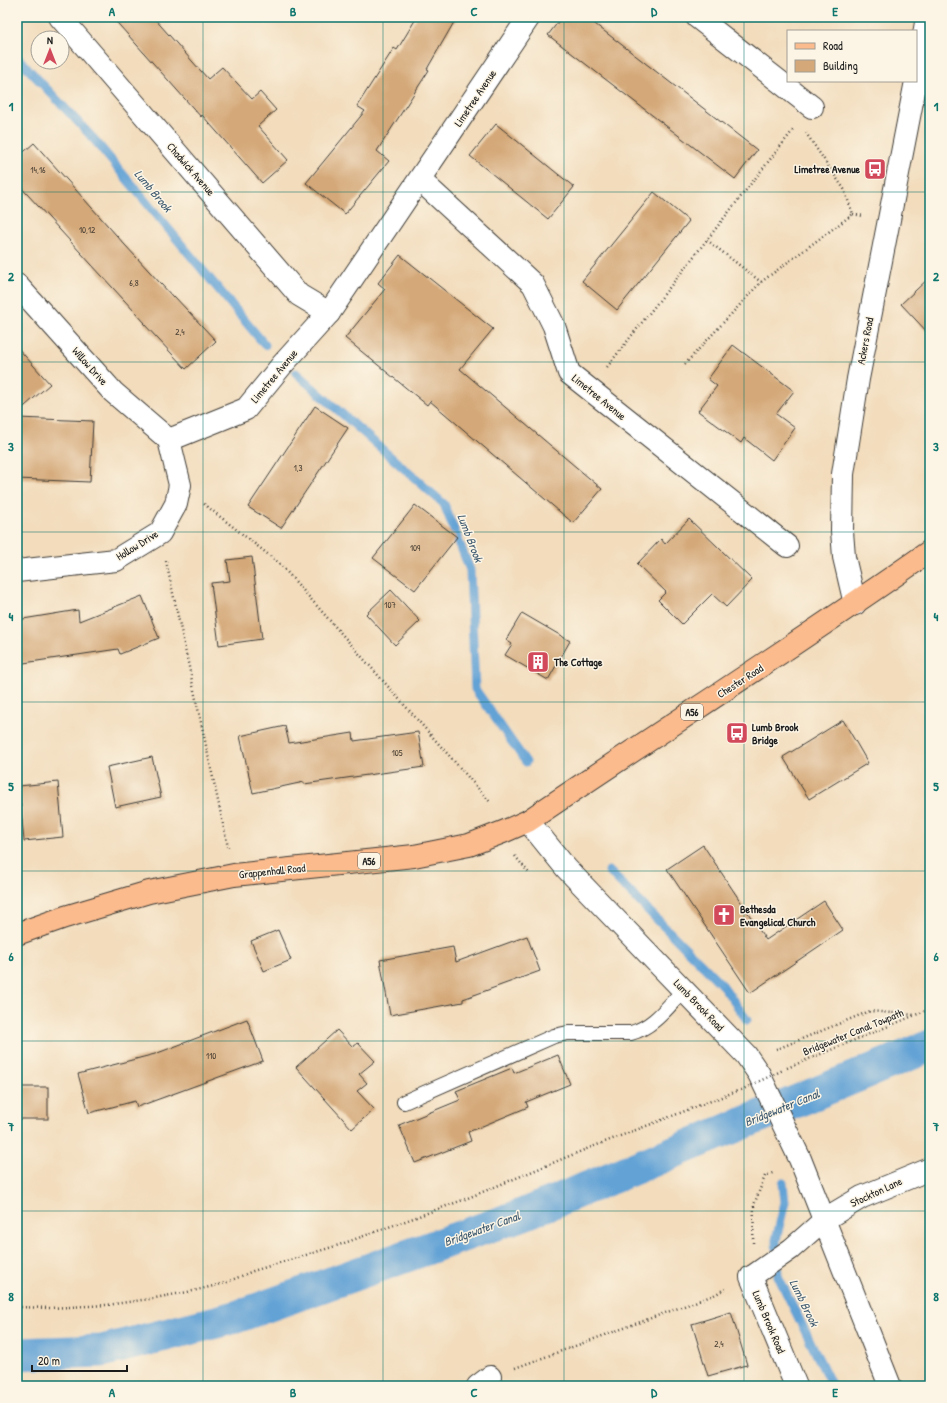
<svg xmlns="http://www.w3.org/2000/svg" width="947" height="1403" viewBox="0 0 947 1403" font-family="'Patrick Hand',sans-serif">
<rect width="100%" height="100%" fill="#fcf5e5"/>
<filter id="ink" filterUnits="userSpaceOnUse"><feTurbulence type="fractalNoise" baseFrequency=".025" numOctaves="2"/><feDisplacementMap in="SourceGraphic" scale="8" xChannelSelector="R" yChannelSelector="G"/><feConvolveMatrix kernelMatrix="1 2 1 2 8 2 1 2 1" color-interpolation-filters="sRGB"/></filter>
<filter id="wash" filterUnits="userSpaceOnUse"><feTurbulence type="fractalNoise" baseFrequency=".012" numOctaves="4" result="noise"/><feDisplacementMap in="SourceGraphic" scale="16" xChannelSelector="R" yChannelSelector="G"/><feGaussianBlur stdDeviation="0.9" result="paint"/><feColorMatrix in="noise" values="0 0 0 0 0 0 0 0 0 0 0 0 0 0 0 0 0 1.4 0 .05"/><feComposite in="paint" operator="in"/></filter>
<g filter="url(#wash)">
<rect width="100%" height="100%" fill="#f2dcbc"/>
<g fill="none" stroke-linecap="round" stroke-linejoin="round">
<g stroke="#62a2d5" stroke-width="9">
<path d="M 17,57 L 92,137 L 265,345"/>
<path d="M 296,373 L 444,504 L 470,570 L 475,689 L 526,762"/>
<path d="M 609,871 L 723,986 L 747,1020"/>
<path d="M 783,1183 L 785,1202 L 776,1240 L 778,1276 L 832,1386"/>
</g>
<path stroke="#62a2d5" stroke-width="33" d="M 17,1354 L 102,1351 L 236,1317 L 524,1214 L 930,1046"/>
</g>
<g id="blocks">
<g fill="#d4a878">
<path d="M 112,17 L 153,17 L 208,79 L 222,67 L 252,99 L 260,92 L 276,110 L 258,126 L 288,160 L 262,183 L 202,115 L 201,117 Z"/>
<path d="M 417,17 L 457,17 L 427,69 L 429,70 L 377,151 L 389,161 L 345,214 L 306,183 L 365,111 L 357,106 L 394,48 L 397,50 Z"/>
<path d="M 562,17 L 586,17 L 757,150 L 735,179 L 548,35 Z"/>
<path d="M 496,124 L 574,187 L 548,219 L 470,156 Z"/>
<path d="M 34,143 L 125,245 L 173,297 L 174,296 L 216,341 L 186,369 L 144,324 L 145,323 L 17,183 L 17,158 Z"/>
<path d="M 654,192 L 689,221 L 617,310 L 582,281 Z"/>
<path d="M 400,255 L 493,329 L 460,369 L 602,489 L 573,523 L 430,401 L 427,405 L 345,338 L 385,289 L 378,283 Z"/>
<path d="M 930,277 L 930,335 L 901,304 Z"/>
<path d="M 733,345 L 794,391 L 776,414 L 795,428 L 772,460 L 744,438 L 741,443 L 698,411 L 717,386 L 708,379 Z"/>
<path d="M 17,347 L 50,384 L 17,413 Z"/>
<path d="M 315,406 L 348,428 L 281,528 L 248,507 Z"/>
<path d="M 17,418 L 93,421 L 90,482 L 17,479 Z"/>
<path d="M 415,505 L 457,537 L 415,590 L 373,558 Z"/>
<path d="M 689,519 L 752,580 L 726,607 L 712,594 L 682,624 L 658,600 L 666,592 L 637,564 L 661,539 L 665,544 Z"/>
<path d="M 252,557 L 262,639 L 219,645 L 211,583 L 230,581 L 227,560 Z"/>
<path d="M 391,590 L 420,621 L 395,645 L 366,614 Z"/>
<path d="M 142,596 L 159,638 L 120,654 L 118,649 L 17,664 L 17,620 L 78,610 L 79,621 Z"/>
<path d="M 522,613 L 570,641 L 548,680 L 505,655 L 512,644 L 506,640 Z"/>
<path d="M 843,720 L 868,763 L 809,799 L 783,757 Z"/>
<path d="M 285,726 L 289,743 L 353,733 L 354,741 L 418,732 L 424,767 L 304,784 L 304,782 L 253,793 L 240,736 Z"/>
<path d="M 152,757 L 161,797 L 115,807 L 107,767 Z"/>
<path d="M 58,782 L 63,837 L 24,841 L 19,786 Z"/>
<path d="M 703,845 L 766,940 L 824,901 L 843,930 L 750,993 L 667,869 Z"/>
<path d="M 278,930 L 291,960 L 264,971 L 251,941 Z"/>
<path d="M 527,936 L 540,971 L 463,999 L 463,1002 L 390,1015 L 380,960 L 453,947 L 456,962 Z"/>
<path d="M 247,1019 L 263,1061 L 137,1107 L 135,1101 L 89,1113 L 78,1074 L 155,1054 Z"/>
<path d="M 337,1030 L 353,1047 L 358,1043 L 375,1061 L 359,1074 L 367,1083 L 357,1091 L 374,1109 L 352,1129 L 296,1067 Z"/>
<path d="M 558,1055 L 570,1084 L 526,1102 L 528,1107 L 468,1132 L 471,1141 L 415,1163 L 399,1125 L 460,1100 L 456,1091 L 512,1068 L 514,1073 Z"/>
<rect x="17" y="1087" width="31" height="32"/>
<path d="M 731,1312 L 747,1365 L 708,1376 L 692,1324 Z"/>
</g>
</g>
</g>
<g filter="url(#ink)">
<use href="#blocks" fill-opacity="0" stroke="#3c3934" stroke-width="1"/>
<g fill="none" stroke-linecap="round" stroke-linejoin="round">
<g stroke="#3c3934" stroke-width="16">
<path id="service" d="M 404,1102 L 554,1036 L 568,1033 L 631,1033 C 654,1027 668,1006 684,990"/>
</g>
<g stroke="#3c3934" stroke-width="23">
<path id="pedestrian" d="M 751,1277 L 791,1249 L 825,1219"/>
</g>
<g stroke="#3c3934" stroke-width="24">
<g id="minor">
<path d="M 60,17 L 299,295 L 329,313"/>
<path d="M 697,17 L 812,107"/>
<path d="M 420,180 L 533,284 L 554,326 L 569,373 L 787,546"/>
<path d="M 17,285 L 113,392 L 169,440"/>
<path d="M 169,440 L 246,409 L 282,365 L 329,313 L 529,17"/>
<path d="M 17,571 L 116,560 L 160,533 L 176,504 L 180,485 L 169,440"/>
<path d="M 825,1219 L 862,1197 L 930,1169"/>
<path d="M 751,1277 L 796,1386"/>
<path d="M 478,1386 L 490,1377"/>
</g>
</g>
<g stroke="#3c3934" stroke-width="24">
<g id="tertiary">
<path d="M 916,80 L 927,17"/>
<path d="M 855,604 L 844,557 L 842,531 L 843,474 L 858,379 L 916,81"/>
<path d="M 528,821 L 566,868 L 746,1055 L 759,1074 L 800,1159 L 890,1386"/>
</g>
</g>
<g stroke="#3c3934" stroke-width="24">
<path id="primary" d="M 17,934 L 65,917 L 149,892 L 234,875 L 414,856 L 469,845 L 503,832 L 528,821 C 662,730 798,644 930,551"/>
</g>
<g stroke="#3c3934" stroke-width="2.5" stroke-dasharray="1 3" stroke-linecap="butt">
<path d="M 853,214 L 863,216"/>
<path d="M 707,240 L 761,282"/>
<path d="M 685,364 L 761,282 L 853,214 L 844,189 L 806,133"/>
<path d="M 607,367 L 794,129"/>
<path d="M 204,504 L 279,563 L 491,803"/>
<path d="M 166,561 L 228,847"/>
<path d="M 515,856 L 529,873"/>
<path d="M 776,1049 L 782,1047 L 870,1011 L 915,1015"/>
<path d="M 787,1068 L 930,1009"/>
<path d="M 753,1243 L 754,1205 L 765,1176 L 775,1172"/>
<path d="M 17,1307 L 50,1308 L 107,1305 L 149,1299 L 193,1291 L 225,1283 L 253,1271 L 339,1245 L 463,1200 L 584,1150 L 737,1091"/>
<path d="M 515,1368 L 714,1295 L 725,1289"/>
</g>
<use href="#service" stroke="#fff" stroke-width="14"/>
<use href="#pedestrian" stroke="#fff" stroke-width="21"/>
<use href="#minor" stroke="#fff" stroke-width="22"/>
<use href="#tertiary" stroke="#fff" stroke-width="22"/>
<use href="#primary" stroke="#fbbb8d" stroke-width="22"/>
<path stroke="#3c3934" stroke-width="2.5" stroke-dasharray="1 3" stroke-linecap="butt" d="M 741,1090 L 783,1070"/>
</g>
</g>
<path fill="none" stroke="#0f766e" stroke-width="1" stroke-opacity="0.55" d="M 203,17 L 203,1386M 383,17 L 383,1386M 564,17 L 564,1386M 744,17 L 744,1386M 17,192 L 930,192M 17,362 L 930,362M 17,532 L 930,532M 17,702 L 930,702M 17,871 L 930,871M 17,1041 L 930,1041M 17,1211 L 930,1211"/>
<defs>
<g id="bus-square" transform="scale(1.15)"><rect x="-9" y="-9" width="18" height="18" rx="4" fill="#d1495b" stroke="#fcf5e5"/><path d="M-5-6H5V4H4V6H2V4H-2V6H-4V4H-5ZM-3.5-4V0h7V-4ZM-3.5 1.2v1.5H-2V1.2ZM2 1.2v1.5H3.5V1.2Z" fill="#fff"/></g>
<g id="building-square" transform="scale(1.15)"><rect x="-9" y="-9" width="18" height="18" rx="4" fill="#d1495b" stroke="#fcf5e5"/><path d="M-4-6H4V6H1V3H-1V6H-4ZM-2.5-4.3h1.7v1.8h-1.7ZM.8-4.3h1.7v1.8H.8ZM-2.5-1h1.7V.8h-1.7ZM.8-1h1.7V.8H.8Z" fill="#fff"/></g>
<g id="church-square" transform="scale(1.15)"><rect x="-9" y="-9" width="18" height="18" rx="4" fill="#d1495b" stroke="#fcf5e5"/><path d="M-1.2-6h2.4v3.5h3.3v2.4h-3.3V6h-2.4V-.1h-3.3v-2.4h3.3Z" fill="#fff"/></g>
</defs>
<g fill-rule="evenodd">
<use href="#bus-square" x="875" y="169"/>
<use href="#building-square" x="538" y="662"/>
<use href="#bus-square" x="737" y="733"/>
<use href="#church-square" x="724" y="915"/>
</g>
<g text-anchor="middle" stroke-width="3" stroke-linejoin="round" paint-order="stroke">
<g font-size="9" fill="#4a3f33">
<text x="38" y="173">14,16</text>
<text x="87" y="233">10,12</text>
<text x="134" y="286">6,8</text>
<text x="180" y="335">2,4</text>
<text x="298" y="471">1,3</text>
<text x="415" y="551">109</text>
<text x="390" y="608">107</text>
<text x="397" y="756">105</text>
<text x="211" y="1059">110</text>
<text x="719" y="1347">2,4</text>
</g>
<g fill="#fcf5e5" stroke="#5f5d58" stroke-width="1">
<rect x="681" y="704" width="22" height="16" rx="3"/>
<rect x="358" y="853" width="22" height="16" rx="3"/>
</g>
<g font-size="10" font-weight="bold" fill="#1c1c1c">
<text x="692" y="716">A56</text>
<text x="369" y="865">A56</text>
</g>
<g font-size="11" fill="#1c1c1c" stroke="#fcf5e5">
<text transform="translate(475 98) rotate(-56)" y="4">Limetree Avenue</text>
<text transform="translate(191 169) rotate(49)" y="4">Chadwick Avenue</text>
<text transform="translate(865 341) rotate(-79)" y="4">Ackers Road</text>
<text transform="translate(90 366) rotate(48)" y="4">Willow Drive</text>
<text transform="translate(274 376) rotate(-50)" y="4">Limetree Avenue</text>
<text transform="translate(599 397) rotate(39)" y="4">Limetree Avenue</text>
<text transform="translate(137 545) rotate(-32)" y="4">Hollow Drive</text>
<text transform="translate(740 681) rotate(-33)" y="4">Chester Road</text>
<text transform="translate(272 871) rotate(-6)" y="4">Grappenhall Road</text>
<text transform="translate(699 1005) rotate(46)" y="4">Lumb Brook Road</text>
<text transform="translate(853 1032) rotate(-22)" y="4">Bridgewater Canal Towpath</text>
<text transform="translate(876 1192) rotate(-25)" y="4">Stockton Lane</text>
<text transform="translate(769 1322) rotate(67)" y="4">Lumb Brook Road</text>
</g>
<g font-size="11" font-weight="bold" fill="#1c1c1c" stroke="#fcf5e5" text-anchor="start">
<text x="860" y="173" text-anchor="end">Limetree Avenue</text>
<text x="554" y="666">The Cottage</text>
<text x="752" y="731">Lumb Brook<tspan x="752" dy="13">Bridge</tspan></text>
<text x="740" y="913">Bethesda<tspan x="740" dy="13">Evangelical Church</tspan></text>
</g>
<g font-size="12" font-style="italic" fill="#3c586f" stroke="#fcf5e5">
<text transform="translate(153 191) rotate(50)" y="4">Lumb Brook</text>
<text transform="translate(470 538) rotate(69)" y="4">Lumb Brook</text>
<text transform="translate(782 1108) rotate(-22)" y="4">Bridgewater Canal</text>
<text transform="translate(482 1229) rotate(-20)" y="4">Bridgewater Canal</text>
<text transform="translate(804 1303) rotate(64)" y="4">Lumb Brook</text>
</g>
</g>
<rect width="947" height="1403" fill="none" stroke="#fcf5e5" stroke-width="44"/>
<rect x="787" y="30" width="130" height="52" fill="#fcf5e5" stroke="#a29e95"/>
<rect x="795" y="43" width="20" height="6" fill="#fbbb8d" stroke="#a29e95"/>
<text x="823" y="50" font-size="12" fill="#1c1c1c">Road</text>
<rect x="795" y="60" width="20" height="12" fill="#d4a878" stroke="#a29e95"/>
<text x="823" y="70" font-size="12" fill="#1c1c1c">Building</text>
<g transform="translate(50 50)"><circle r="19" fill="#fcf5e5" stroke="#a29e95"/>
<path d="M0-3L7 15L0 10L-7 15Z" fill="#d1495b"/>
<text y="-6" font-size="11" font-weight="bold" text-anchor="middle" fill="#1c1c1c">N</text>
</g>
<path d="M32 1365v6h95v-6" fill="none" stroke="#1c1c1c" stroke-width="2"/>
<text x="38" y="1365" font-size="12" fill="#1c1c1c" stroke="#fcf5e5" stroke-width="3" paint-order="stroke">20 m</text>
<rect x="22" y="22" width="903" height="1359" fill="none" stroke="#0f766e" stroke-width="1.5"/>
<g font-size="13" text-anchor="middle" font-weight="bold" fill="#0f766e">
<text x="112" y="16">A</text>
<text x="293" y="16">B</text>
<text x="474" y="16">C</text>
<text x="654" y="16">D</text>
<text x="835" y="16">E</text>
<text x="11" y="111">1</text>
<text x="936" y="111">1</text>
<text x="11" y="281">2</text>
<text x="936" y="281">2</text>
<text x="11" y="451">3</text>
<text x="936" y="451">3</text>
<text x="11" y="621">4</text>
<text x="936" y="621">4</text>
<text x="11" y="791">5</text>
<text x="936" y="791">5</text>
<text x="11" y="961">6</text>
<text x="936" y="961">6</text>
<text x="11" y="1131">7</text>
<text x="936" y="1131">7</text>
<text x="11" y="1301">8</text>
<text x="936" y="1301">8</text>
<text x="112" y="1397">A</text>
<text x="293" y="1397">B</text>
<text x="474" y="1397">C</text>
<text x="654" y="1397">D</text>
<text x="835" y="1397">E</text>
</g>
</svg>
